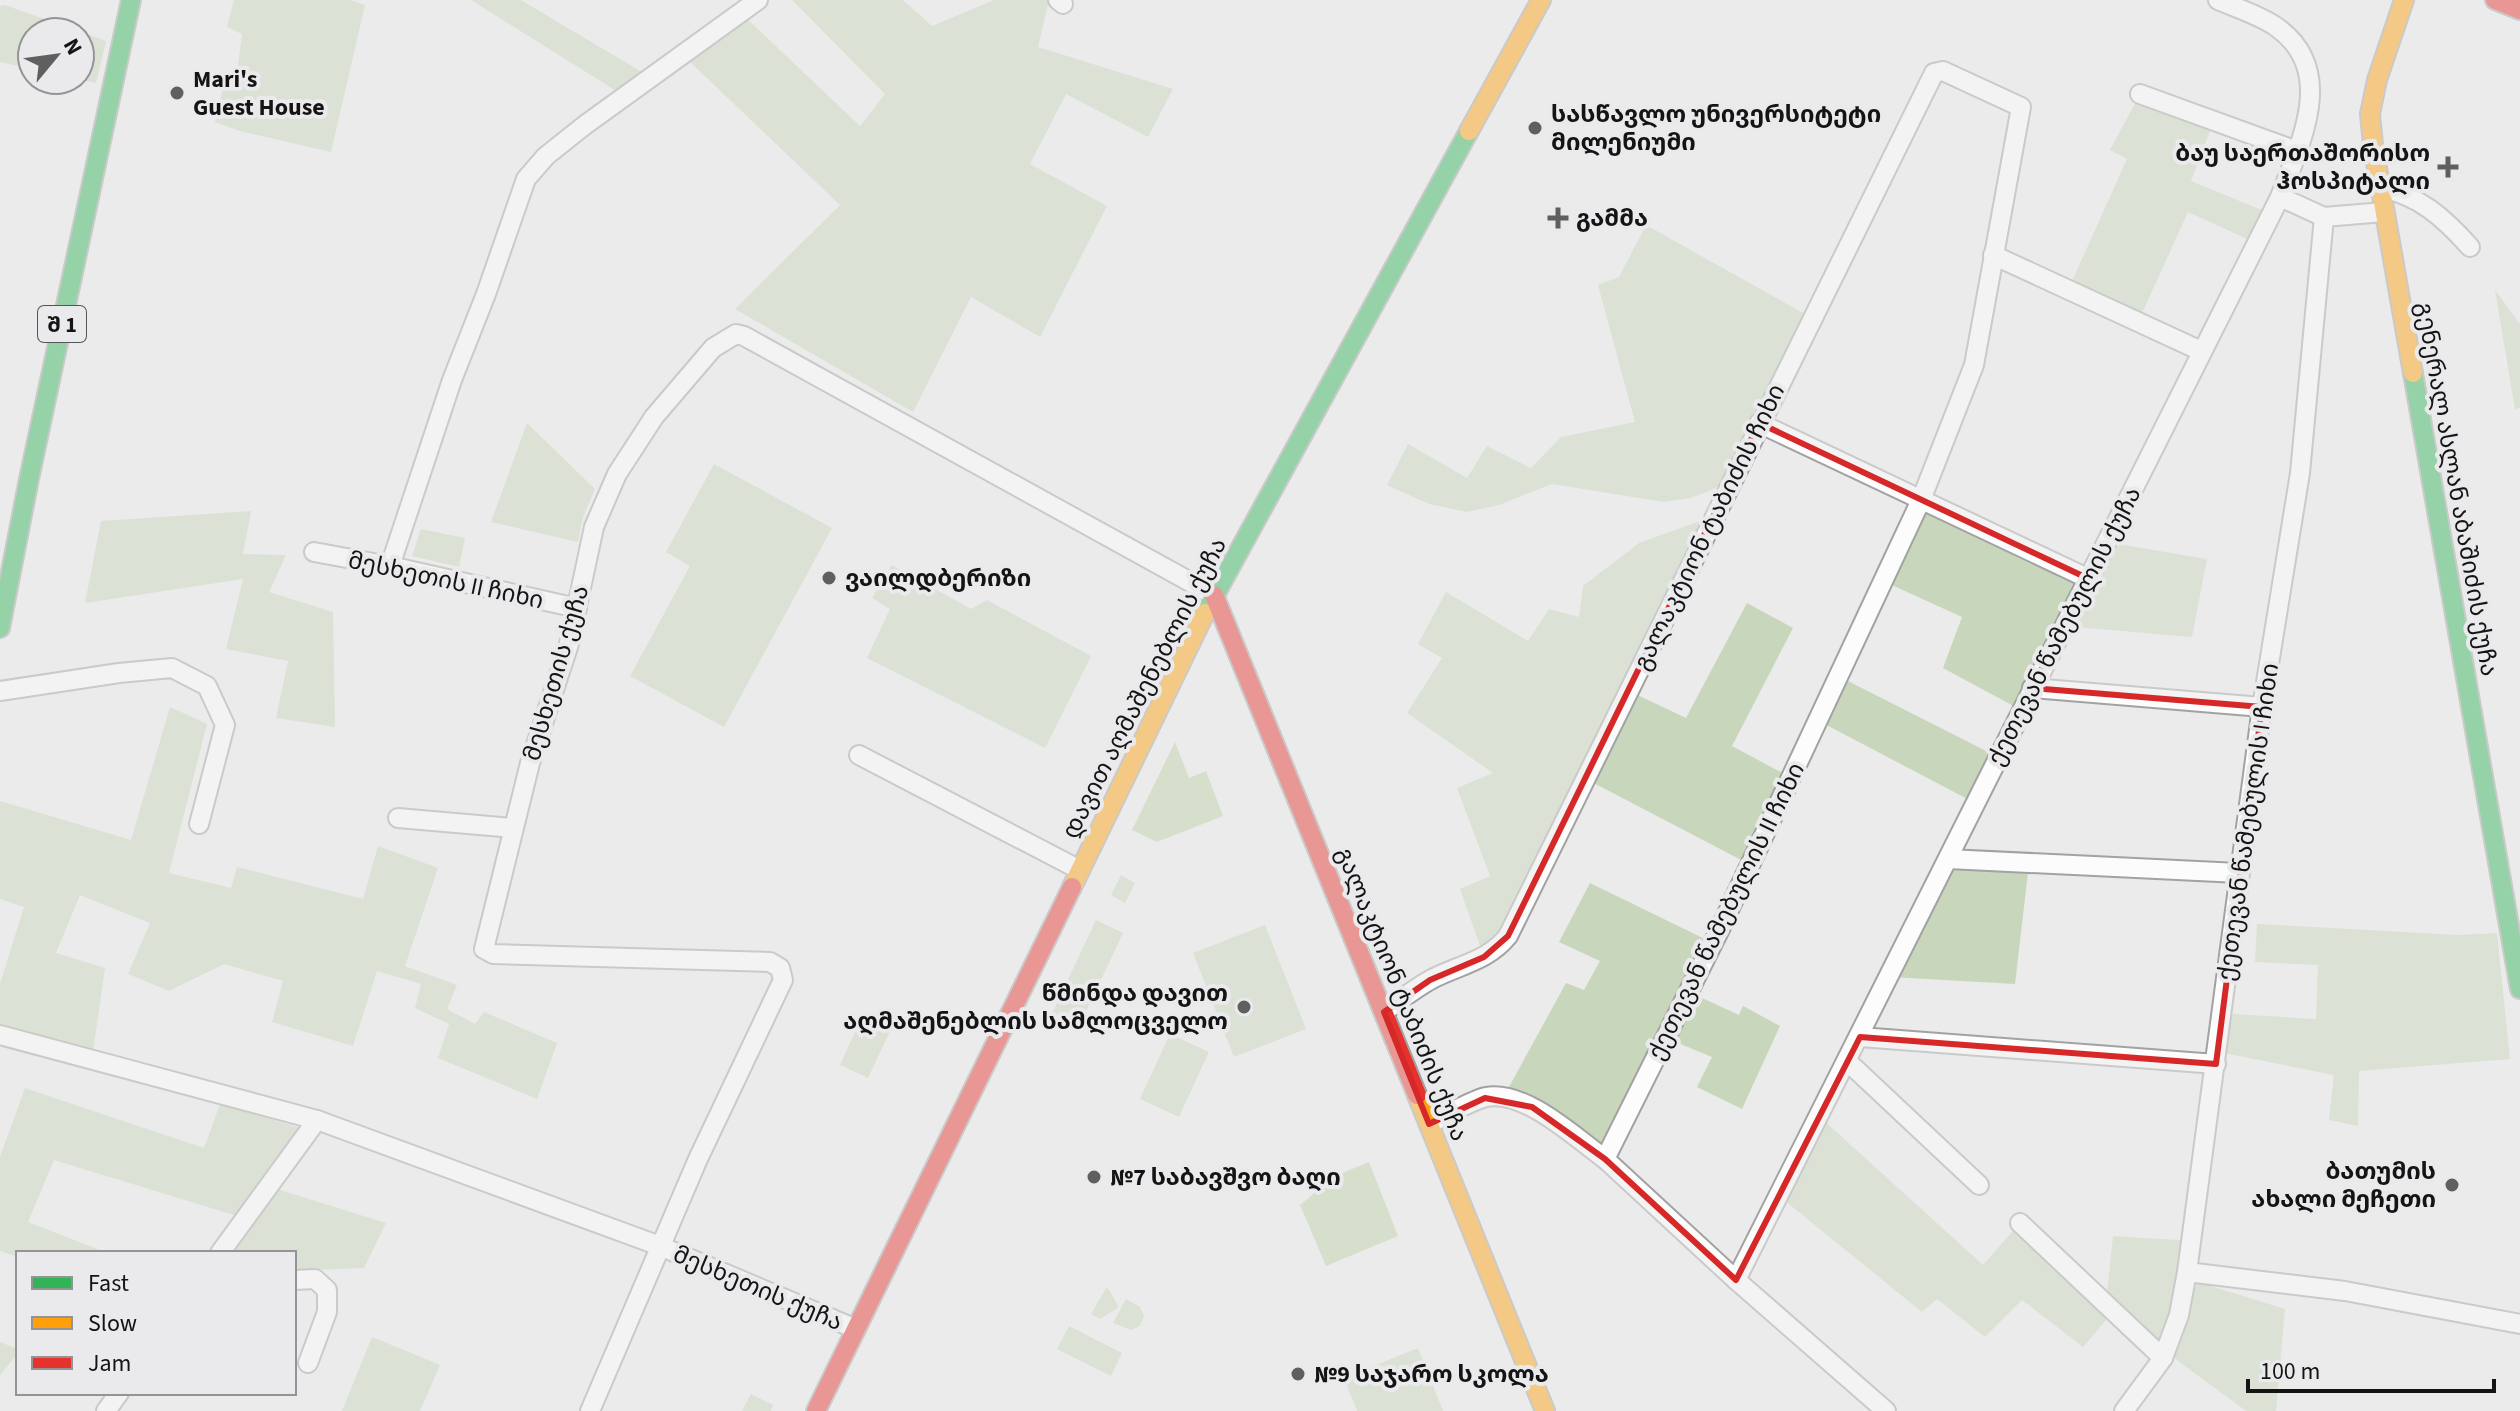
<svg xmlns="http://www.w3.org/2000/svg" width="2520" height="1411" viewBox="0 0 2520 1411" font-family="'Source Sans 3','Noto Sans Georgian',sans-serif">
<rect width="100%" height="100%" fill="#ebebeb"/>
<g fill="#c8d6bb">
<path d="M 234,0 L 350,0 L 365,5 L 331,152 L 240,131 L 215,122 L 223,88 L 235,89 L 242,34 L 227,27 Z"/>
<path d="M 471,0 L 521,0 L 645,74 L 618,92 Z"/>
<path d="M 792,0 L 903,0 L 932,26 L 994,0 L 1049,0 L 1038,47 L 1173,89 L 1148,137 L 1066,94 L 1030,164 L 1107,206 L 1040,337 L 971,297 L 913,412 L 735,309 L 840,205 L 687,59 L 744,16 L 860,126 L 885,94 Z"/>
<path d="M 5,5 L 106,41 L 96,83 L 80,80 L 80,32 L 32,32 L 32,69 L 0,62 L 0,6 Z"/>
<path d="M 2140,94 L 2214,120 L 2191,181 L 2271,214 L 2256,243 L 2188,212 L 2138,322 L 2068,290 L 2127,159 L 2110,150 Z"/>
<path d="M 1646,225 L 1812,318 L 1732,480 L 1707,492 L 1690,498 L 1664,502 L 1552,484 L 1499,505 L 1467,512 L 1429,504 L 1387,485 L 1408,444 L 1467,478 L 1487,446 L 1531,468 L 1561,437 L 1635,422 L 1598,285 L 1619,277 Z"/>
<path d="M 2495,290 L 2520,324 L 2520,408 L 2515,409 Z"/>
<path d="M 527,423 L 595,489 L 583,517 L 578,542 L 491,522 Z"/>
<path d="M 714,464 L 832,528 L 724,727 L 630,676 L 690,566 L 666,552 Z"/>
<path d="M 1921,500 L 2087,578 L 2106,542 L 2207,559 L 2192,637 L 2063,626 L 2021,710 L 1943,668 L 1962,617 L 1883,581 Z"/>
<path d="M 251,511 L 243,554 L 286,555 L 269,592 L 333,612 L 335,727 L 276,718 L 288,661 L 226,649 L 243,579 L 85,603 L 101,521 Z"/>
<path d="M 1714,516 L 1629,691 L 1686,718 L 1747,603 L 1793,628 L 1732,746 L 1790,777 L 1749,864 L 1586,779 L 1508,936 L 1484,957 L 1460,889 L 1490,876 L 1457,788 L 1493,773 L 1407,713 L 1442,658 L 1418,644 L 1446,592 L 1528,641 L 1549,609 L 1579,617 L 1583,586 L 1639,543 Z"/>
<path d="M 421,529 L 465,538 L 459,567 L 412,556 Z"/>
<path d="M 892,565 L 971,609 L 987,600 L 1091,656 L 1045,748 L 867,658 L 890,609 L 872,598 Z"/>
<path d="M 1838,676 L 1998,757 L 1975,803 L 1817,720 Z"/>
<path d="M 170,707 L 207,724 L 169,873 L 231,888 L 237,867 L 363,899 L 378,846 L 438,868 L 405,966 L 457,985 L 447,1009 L 475,1024 L 484,1012 L 557,1043 L 537,1099 L 438,1058 L 449,1024 L 415,1008 L 421,984 L 377,971 L 353,1046 L 272,1022 L 283,981 L 224,964 L 169,991 L 128,974 L 150,923 L 80,895 L 56,953 L 105,968 L 93,1052 L 0,1028 L 0,984 L 24,907 L 0,899 L 0,801 L 131,840 Z"/>
<path d="M 1948,859 L 2029,864 L 2015,984 L 1890,977 Z"/>
<path d="M 1121,875 L 1135,883 L 1125,903 L 1111,895 Z"/>
<path d="M 1590,883 L 1713,943 L 1689,992 L 1739,1015 L 1743,1006 L 1780,1026 L 1742,1109 L 1697,1087 L 1712,1057 L 1666,1038 L 1605,1159 L 1504,1096 L 1566,983 L 1584,990 L 1600,961 L 1559,942 Z"/>
<path d="M 1096,920 L 1123,933 L 1076,1033 L 1049,1020 Z"/>
<path d="M 2257,924 L 2458,935 L 2497,933 L 2510,1059 L 2359,1071 L 2358,1126 L 2329,1120 L 2334,1075 L 2224,1053 L 2231,1014 L 2316,1019 L 2318,965 L 2255,962 Z"/>
<path d="M 1265,925 L 1306,1029 L 1234,1057 L 1193,953 Z"/>
<path d="M 863,1015 L 891,1029 L 868,1078 L 840,1065 Z"/>
<path d="M 1170,1034 L 1209,1052 L 1179,1117 L 1140,1099 Z"/>
<path d="M 25,1088 L 204,1148 L 220,1104 L 300,1128 L 237,1216 L 54,1160 L 28,1222 L 105,1252 L 18,1253 L 18,1257 L 0,1251 L 0,1157 Z"/>
<path d="M 1820,1117 L 1983,1265 L 2020,1223 L 2106,1302 L 2113,1236 L 2193,1241 L 2163,1358 L 2113,1312 L 2083,1347 L 2022,1300 L 1985,1337 L 1937,1299 L 1922,1312 L 1779,1196 Z"/>
<path d="M 277,1189 L 386,1223 L 364,1268 L 294,1271 L 294,1253 L 233,1253 Z"/>
<path d="M 2198,1282 L 2285,1309 L 2276,1411 L 2246,1411 L 2170,1355 L 2186,1303 Z"/>
<path d="M 1107,1287 L 1119,1307 L 1100,1319 L 1091,1314 Z"/>
<path d="M 1126,1299 L 1140,1307 L 1144,1316 L 1140,1326 L 1131,1330 L 1113,1323 Z"/>
<path d="M 1069,1326 L 1122,1353 L 1111,1376 L 1057,1349 Z"/>
<path d="M 372,1337 L 440,1365 L 420,1411 L 342,1411 Z"/>
<path d="M 0,1342 L 18,1349 L 18,1353 L 0,1375 Z"/>
<path d="M 1418,1348 L 1443,1411 L 1357,1411 L 1344,1378 Z"/>
<path d="M 751,1394 L 773,1405 L 771,1411 L 742,1411 Z"/>
</g>
<g fill="#bcd1a7">
<path d="M 1175,742 L 1189,778 L 1206,771 L 1223,816 L 1157,842 L 1132,830 Z"/>
<path d="M 1369,1162 L 1398,1236 L 1326,1266 L 1300,1205 L 1335,1176 Z"/>
</g>
<g fill="none" stroke-linecap="round" stroke-linejoin="round">
<g stroke="#a2a2a2" stroke-width="22">
<g id="street">
<path d="M 1058,0 L 1063,4"/>
<path d="M 2140,94 L 2297,151"/>
<path d="M 2380,188 C 2419,195 2444,218 2470,247"/>
<path d="M 2280,197 L 2324,217"/>
<path d="M 1993,255 L 2201,351"/>
<path d="M 1759,423 L 2087,578"/>
<path d="M 314,552 L 390,566 L 577,608"/>
<path d="M 390,566 L 452,380 L 486,294 L 526,179 L 546,156 L 585,125 L 758,0"/>
<path d="M 2032,688 L 2262,707"/>
<path d="M 0,691 L 119,673 L 172,668 L 207,686 L 225,725 L 199,824"/>
<path d="M 859,755 L 1080,870"/>
<path d="M 398,818 L 513,828"/>
<path d="M 1948,859 L 2239,873"/>
<path d="M 1384,1012 C 1399,1001 1415,988 1432,979 C 1459,965 1488,961 1508,936 L 1934,73 L 1943,71 L 2021,107 L 1974,365 L 1921,500 L 1720,929 L 1605,1159 L 1736,1280 L 1886,1411"/>
<path d="M 0,1035 L 317,1120 L 660,1246 L 856,1329"/>
<path d="M 1860,1037 L 2216,1064"/>
<path d="M 1848,1062 L 1979,1185"/>
<path d="M 1429,1124 C 1446,1116 1467,1102 1486,1097 C 1524,1089 1576,1138 1605,1159"/>
<path d="M 2020,1223 L 2163,1358"/>
<path d="M 220,1253 L 317,1120"/>
<path d="M 2187,1272 L 2345,1291 L 2520,1324"/>
<path d="M 294,1280 L 315,1279 L 327,1290 L 327,1312 L 308,1363"/>
<path d="M 1736,1280 L 2280,197 C 2301,141 2338,69 2275,26 C 2259,15 2236,8 2218,0"/>
<path d="M 106,1411 L 119,1393"/>
<path d="M 590,1411 L 698,1159 L 783,980 L 780,968 L 770,962 L 493,954 L 484,949 L 530,763 L 569,644 L 594,527 L 617,474 L 654,417 L 713,348 L 736,334 L 744,336 L 1214,595"/>
<path d="M 2124,1411 L 2163,1358 L 2179,1315 L 2187,1272 L 2262,707 L 2300,473 L 2324,217 L 2384,212"/>
</g>
</g>
<g stroke="#a2a2a2" stroke-width="22">
<g id="fast">
<path d="M 2413,373 L 2520,989"/>
<path d="M 1205,613 L 1469,131"/>
<path d="M 0,628 L 29,479 L 131,0"/>
</g>
</g>
<g stroke="#a2a2a2" stroke-width="22">
<g id="slow">
<path d="M 2404,0 L 2377,80 L 2370,114 L 2373,145 L 2413,373"/>
<path d="M 1469,131 L 1541,0"/>
<path d="M 1072,887 L 1205,613"/>
<path d="M 1417,1095 L 1545,1411"/>
</g>
</g>
<g stroke="#a2a2a2" stroke-width="22">
<g id="jam">
<path d="M 2495,0 L 2520,10"/>
<path d="M 1214,595 L 1417,1095"/>
<path d="M 816,1411 L 1072,887"/>
</g>
</g>
<use href="#street" stroke="#fcfcfc" stroke-width="18"/>
<use href="#fast" stroke="#30b455" stroke-width="18"/>
<use href="#slow" stroke="#ff9f0a" stroke-width="18"/>
<use href="#jam" stroke="#e5322d" stroke-width="18"/>
</g>
<path d="M0 0H2520V1411H0ZM 1759,423 L 2087,578 L 2032,688 L 2262,707 L 2216,1064 L 1860,1037 L 1736,1280 L 1605,1159 L 1532,1107 L 1485,1098 L 1429,1124 L 1384,1012 L 1430,980 L 1484,957 L 1508,936 Z" fill="#ebebeb" fill-opacity=".55" fill-rule="evenodd"/>
<path fill="none" stroke="#d62828" stroke-width="6" stroke-linejoin="round" d="M 1759,423 L 2087,578 L 2032,688 L 2262,707 L 2216,1064 L 1860,1037 L 1736,1280 L 1605,1159 L 1532,1107 L 1485,1098 L 1429,1124 L 1384,1012 L 1430,980 L 1484,957 L 1508,936 Z"/>
<g fill="#5f5f60" stroke="#eaeaec" stroke-width="3">
<circle cx="177" cy="93" r="8"/>
<circle cx="1535" cy="128" r="8"/>
<path d="M2444 155h8v8h8v8h-8v8h-8v-8h-8v-8h8z"/>
<path d="M1554 206h8v8h8v8h-8v8h-8v-8h-8v-8h8z"/>
<circle cx="829" cy="578" r="8"/>
<circle cx="1244" cy="1007" r="8"/>
<circle cx="1094" cy="1177" r="8"/>
<circle cx="2452" cy="1185" r="8"/>
<circle cx="1298" cy="1374" r="8"/>
</g>
<g text-anchor="middle" stroke-width="8" stroke-linejoin="round" paint-order="stroke">
<rect fill="#eaeaec" stroke="#545456" stroke-width="2" x="38" y="306" width="48" height="36" rx="6"/>
<g font-size="22" font-weight="bold" fill="#141415">
<text x="62" y="332">შ 1</text>
</g>
<g font-size="24" font-weight="bold" fill="#141415" stroke="#eaeaec" text-anchor="start">
<text x="193" y="87">Mari's<tspan x="193" dy="28">Guest House</tspan></text>
<text x="1551" y="122">სასწავლო უნივერსიტეტი<tspan x="1551" dy="28">მილენიუმი</tspan></text>
<text x="2430" y="161" text-anchor="end">ბაუ საერთაშორისო<tspan x="2430" dy="28">ჰოსპიტალი</tspan></text>
<text x="1576" y="226">გამმა</text>
<text x="845" y="586">ვაილდბერიზი</text>
<text x="1228" y="1001" text-anchor="end">წმინდა დავით<tspan x="1228" dy="28">აღმაშენებლის სამლოცველო</tspan></text>
<text x="2436" y="1179" text-anchor="end">ბათუმის<tspan x="2436" dy="28">ახალი მეჩეთი</tspan></text>
<text x="1110" y="1185">№7 საბავშვო ბაღი</text>
<text x="1314" y="1382">№9 საჯარო სკოლა</text>
</g>
<g font-size="24" fill="#141415" stroke="#eaeaec">
<text transform="translate(2457 489) rotate(80)" y="8">გენერალ ასლან აბაშიძის ქუჩა</text>
<text transform="translate(1709 527) rotate(-64)" y="8">გალაკტიონ ტაბიძის ჩიხი</text>
<text transform="translate(446 580) rotate(12)" y="8">მესხეთის II ჩიხი</text>
<text transform="translate(2064 626) rotate(-63)" y="8">ქეთევან წამებულის ქუჩა</text>
<text transform="translate(556 673) rotate(-74)" y="8">მესხეთის ქუჩა</text>
<text transform="translate(1144 688) rotate(-63)" y="8">დავით აღმაშენებლის ქუჩა</text>
<text transform="translate(2248 822) rotate(-82)" y="8">ქეთევან წამებულის I ჩიხი</text>
<text transform="translate(1726 911) rotate(-64)" y="8">ქეთევან წამებულის II ჩიხი</text>
<text transform="translate(1402 994) rotate(68)" y="8">გალაკტიონ ტაბიძის ქუჩა</text>
<text transform="translate(758 1288) rotate(23)" y="8">მესხეთის ქუჩა</text>
</g>
</g>
<rect x="16" y="1251" width="280" height="144" fill="#eaeaec" stroke="#949496" stroke-width="2"/>
<rect x="32" y="1277" width="40" height="12" fill="#30b455" stroke="#949496" stroke-width="2"/>
<text x="88" y="1291" font-size="24" fill="#141415">Fast</text>
<rect x="32" y="1317" width="40" height="12" fill="#ff9f0a" stroke="#949496" stroke-width="2"/>
<text x="88" y="1331" font-size="24" fill="#141415">Slow</text>
<rect x="32" y="1357" width="40" height="12" fill="#e5322d" stroke="#949496" stroke-width="2"/>
<text x="88" y="1371" font-size="24" fill="#141415">Jam</text>
<g transform="translate(56 56) rotate(61)"><circle r="38" fill="#eaeaec" stroke="#949496" stroke-width="2"/>
<path d="M0-6L14 30L0 20L-14 30Z" fill="#5f5f60"/>
<text y="-12" font-size="22" font-weight="bold" text-anchor="middle" fill="#141415">N</text>
</g>
<path d="M2248 1379v12h246v-12" fill="none" stroke="#141415" stroke-width="4"/>
<text x="2260" y="1379" font-size="24" fill="#141415" stroke="#eaeaec" stroke-width="6" paint-order="stroke">100 m</text>
</svg>
